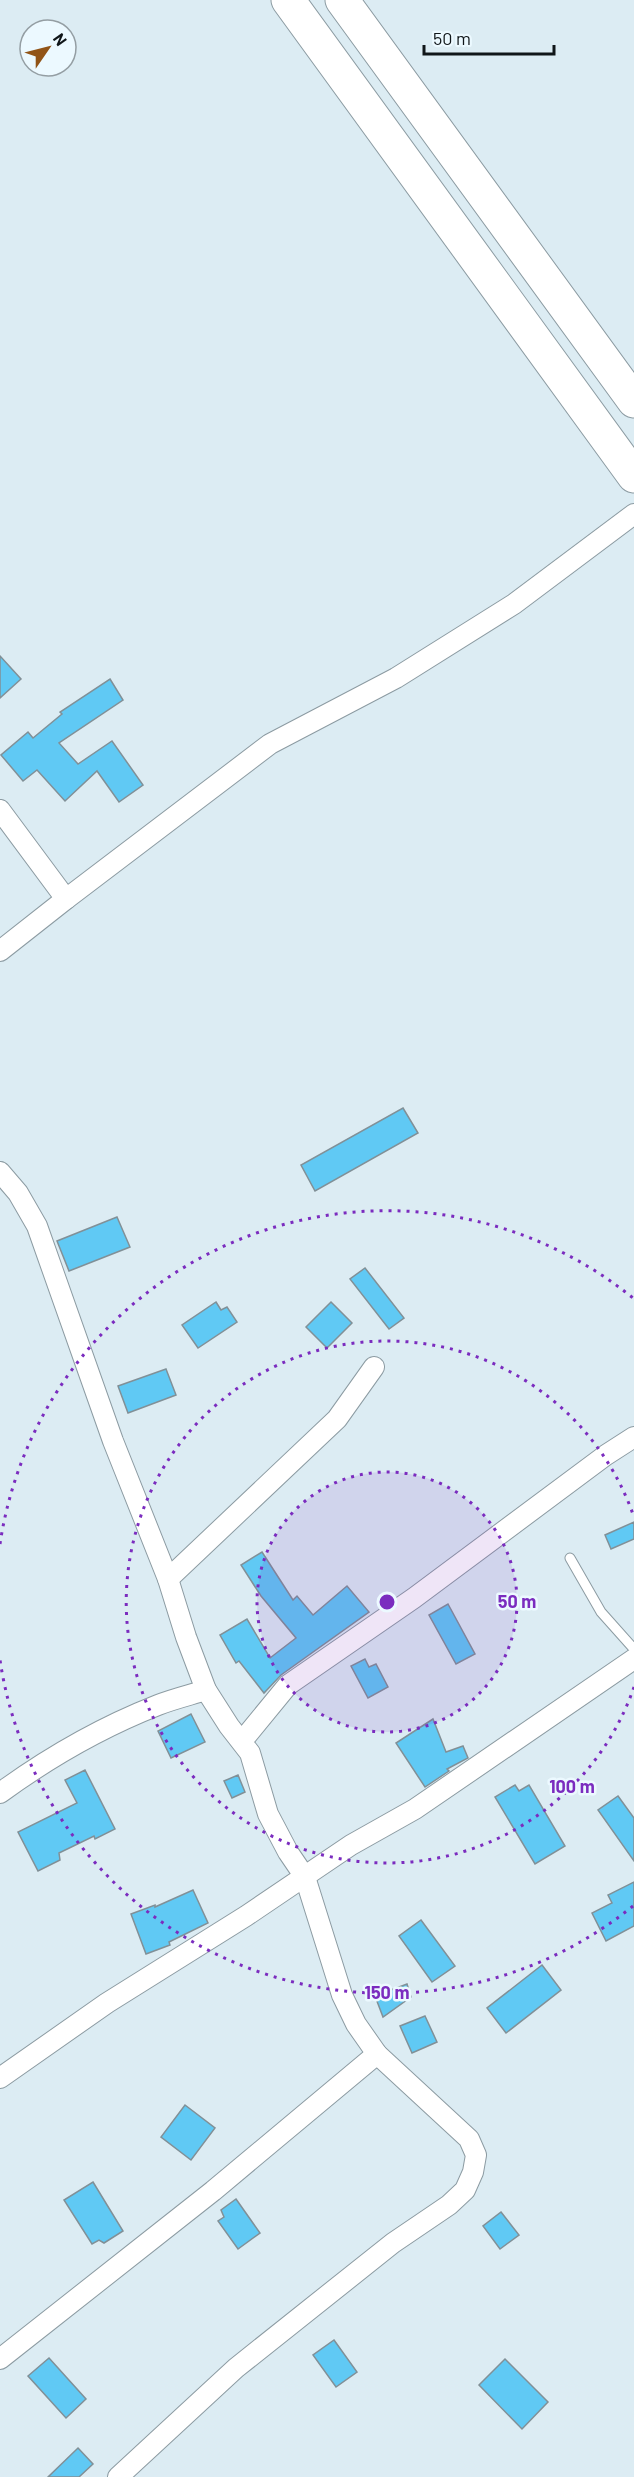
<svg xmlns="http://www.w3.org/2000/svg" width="634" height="2477" viewBox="0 0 634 2477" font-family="Barlow,sans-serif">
<rect width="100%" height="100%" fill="#dcecf3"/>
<g fill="#60c9f4" stroke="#819097" stroke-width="1.5">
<path d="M 0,656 L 21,679 L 0,698 Z"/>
<path d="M 110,679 L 123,700 L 59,743 L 78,764 L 112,741 L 143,785 L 119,802 L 97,771 L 65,801 L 37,770 L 23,781 L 1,755 L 28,732 L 33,738 L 62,714 L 60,712 Z"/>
<path d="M 403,1108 L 418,1133 L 315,1191 L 301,1165 Z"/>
<path d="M 117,1217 L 130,1247 L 69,1271 L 57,1241 Z"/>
<path d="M 365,1268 L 404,1318 L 389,1329 L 350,1279 Z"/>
<path d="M 216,1302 L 221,1310 L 227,1307 L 237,1322 L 198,1348 L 182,1325 Z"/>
<path d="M 331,1302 L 352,1323 L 327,1348 L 306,1327 Z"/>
<path d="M 166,1369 L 176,1395 L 128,1413 L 118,1386 Z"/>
<path d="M 634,1522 L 634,1539 L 611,1549 L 605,1535 Z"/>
<path d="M 262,1552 L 293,1600 L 297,1596 L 313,1615 L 347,1586 L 369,1612 L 281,1675 L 264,1693 L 239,1661 L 236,1663 L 220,1635 L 247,1619 L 270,1658 L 296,1638 L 261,1596 L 241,1565 Z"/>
<path d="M 448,1604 L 475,1654 L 456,1664 L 429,1615 Z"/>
<path d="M 365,1659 L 369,1667 L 376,1664 L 388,1687 L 368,1698 L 351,1666 Z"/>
<path d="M 191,1714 L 205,1742 L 171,1758 L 158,1731 Z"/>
<path d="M 433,1719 L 446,1752 L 463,1746 L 468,1758 L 447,1769 L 449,1771 L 425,1787 L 396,1743 Z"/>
<path d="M 85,1770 L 115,1829 L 95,1839 L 94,1836 L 59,1853 L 60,1860 L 38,1871 L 18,1832 L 77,1803 L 65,1780 Z"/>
<path d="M 238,1775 L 245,1792 L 232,1798 L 224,1781 Z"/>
<path d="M 515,1785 L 519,1791 L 529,1785 L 565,1846 L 535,1864 L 495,1797 Z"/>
<path d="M 618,1796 L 634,1818 L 634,1861 L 598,1810 Z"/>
<path d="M 634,1882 L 634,1926 L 606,1941 L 592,1913 L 612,1903 L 608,1895 Z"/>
<path d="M 193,1890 L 208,1923 L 169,1942 L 170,1945 L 146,1954 L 131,1914 L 155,1905 L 155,1907 Z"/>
<path d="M 421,1920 L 455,1966 L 432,1982 L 399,1936 Z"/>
<path d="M 542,1965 L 561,1990 L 506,2033 L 487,2008 Z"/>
<path d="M 407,1984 L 411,1997 L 383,2017 L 375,1996 Z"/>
<path d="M 425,2016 L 437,2042 L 412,2053 L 400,2026 Z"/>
<path d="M 185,2105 L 215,2128 L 191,2160 L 161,2137 Z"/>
<path d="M 93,2182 L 123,2231 L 104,2243 L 99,2240 L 92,2244 L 64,2200 Z"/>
<path d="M 236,2199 L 260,2233 L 238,2249 L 218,2221 L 224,2217 L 221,2210 Z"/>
<path d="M 501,2212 L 519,2235 L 500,2249 L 483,2226 Z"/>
<path d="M 334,2340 L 357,2372 L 336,2387 L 313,2355 Z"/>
<path d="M 49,2358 L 86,2399 L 66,2418 L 28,2376 Z"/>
<path d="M 505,2359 L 548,2402 L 522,2429 L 479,2385 Z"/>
<path d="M 78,2448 L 93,2464 L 79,2477 L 48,2477 Z"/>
</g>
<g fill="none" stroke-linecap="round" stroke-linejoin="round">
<g stroke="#8c9ba2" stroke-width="11">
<path id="lane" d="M 570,1558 L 601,1612 L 634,1649"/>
</g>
<g stroke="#8c9ba2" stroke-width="22">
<g id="street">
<path d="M 0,810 L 66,899 L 270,744 L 396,678 L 514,604 L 634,514"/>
<path d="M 0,951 L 66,899"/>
<path d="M 0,1172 L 18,1193 L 37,1226 L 113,1441 L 168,1579 L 186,1637 L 206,1690 L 229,1726 L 250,1753 L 268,1814 L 288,1852 L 305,1877 L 342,1995 L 356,2024 L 377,2054 L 469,2139 L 476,2155 L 473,2172 L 465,2190 L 449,2205 L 393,2243 L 236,2368 L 118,2477"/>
<path d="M 168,1579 L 337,1419 L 374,1367"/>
<path d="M 242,1741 L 288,1685 L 414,1598 L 606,1455 L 634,1437"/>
<path d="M 0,1793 C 48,1758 102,1727 158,1705 C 173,1699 190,1695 206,1690"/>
<path d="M 0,2078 L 107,2003 L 246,1916 L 351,1845 L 415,1809 L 634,1659"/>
<path d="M 0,2359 L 213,2191 L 377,2054"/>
</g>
</g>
<g stroke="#8c9ba2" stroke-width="35">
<g id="highway">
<path d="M 288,0 L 634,476"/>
<path d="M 342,0 L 634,401"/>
</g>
</g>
<use href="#lane" stroke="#fff" stroke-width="9"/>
<use href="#street" stroke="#fff" stroke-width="20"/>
<use href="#highway" stroke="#fff" stroke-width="33"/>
</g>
<circle cx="387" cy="1602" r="130" fill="#7b2cbf" fill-opacity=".12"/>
<g fill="none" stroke="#7b2cbf" stroke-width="3" stroke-dasharray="3 6">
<circle cx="387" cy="1602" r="130"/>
<path d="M634 1687A261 261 0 1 1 634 1517"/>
<path d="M633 1906A391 391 0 0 1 0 1660M0 1544A391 391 0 0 1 633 1298"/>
</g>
<circle cx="387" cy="1602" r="9" fill="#7b2cbf" stroke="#ecf9ff" stroke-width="3"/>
<g font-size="18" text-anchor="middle" font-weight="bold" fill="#7b2cbf" stroke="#ecf9ff" stroke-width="5" stroke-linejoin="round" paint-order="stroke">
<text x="517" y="1608">50 m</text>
<text x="572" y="1793">100 m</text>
<text x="387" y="1999">150 m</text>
</g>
<g transform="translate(48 48) rotate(55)"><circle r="28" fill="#ecf9ff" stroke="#949ea3" stroke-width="1.5"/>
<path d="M0-4.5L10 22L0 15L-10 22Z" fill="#915417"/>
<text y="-9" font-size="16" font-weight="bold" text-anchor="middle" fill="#101619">N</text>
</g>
<path d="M424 45v9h130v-9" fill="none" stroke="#101619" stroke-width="3"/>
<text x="433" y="45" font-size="18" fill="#101619" stroke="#ecf9ff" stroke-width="4.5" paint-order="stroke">50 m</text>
</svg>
